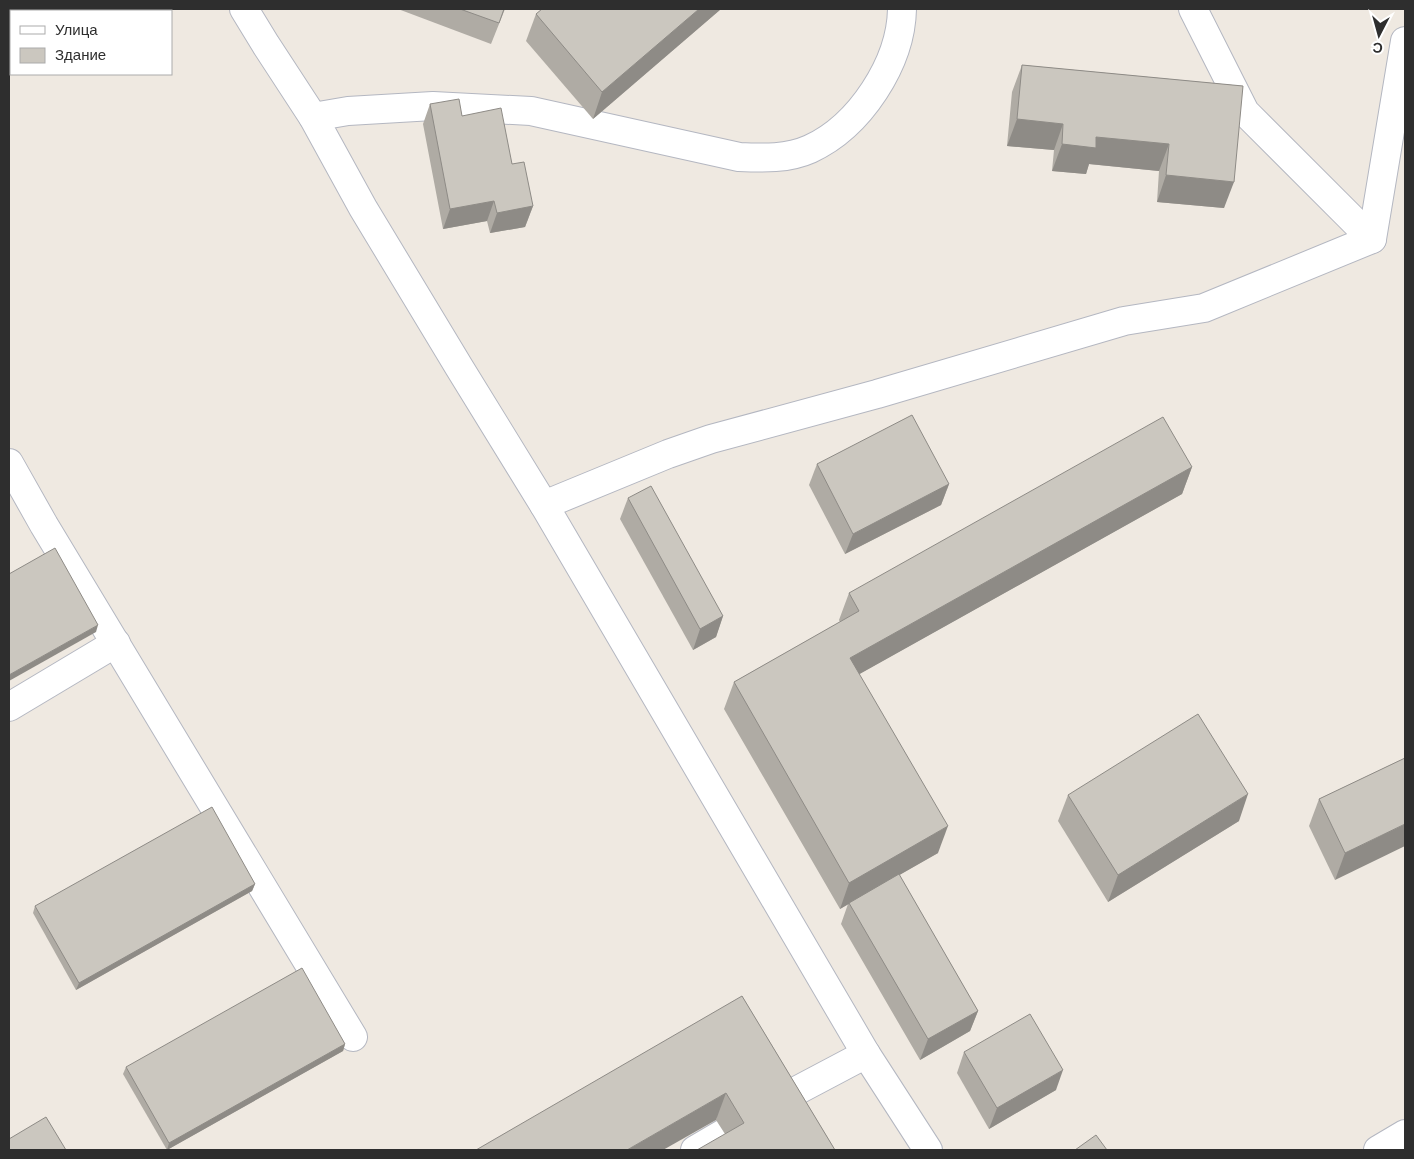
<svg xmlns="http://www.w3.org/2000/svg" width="1414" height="1159" viewBox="0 0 1414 1159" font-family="Barlow,sans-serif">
<rect width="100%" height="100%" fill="#efe9e1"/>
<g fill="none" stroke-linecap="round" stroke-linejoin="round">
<g stroke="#b4b7c1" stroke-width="30">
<g id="minor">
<path d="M 244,9 L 266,45 L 313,117 L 363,208 L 459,367 L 544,505 L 866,1054 L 928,1150"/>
<path d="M 1193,9 L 1245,112 L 1372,239"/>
<path d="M 313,117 L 348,111 L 433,106 L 531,111 L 739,157 C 763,158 788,159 810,149 C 860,126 901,63 902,9"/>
<path d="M 9,463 L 44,525 L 353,1037"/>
<path d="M 544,505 L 668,454 L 711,439 L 877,394 L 1124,321 L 1204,308 L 1372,239 L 1405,41"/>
<path d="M 9,707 L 116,643"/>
<path d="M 779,1100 L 866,1054"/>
<path d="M 695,1150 L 724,1133"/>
<path d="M 1378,1150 L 1405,1134"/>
</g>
</g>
<use href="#minor" stroke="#fff" stroke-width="28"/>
</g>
<g fill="#afaba4">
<path d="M 76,9 L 155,9 L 154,11 L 82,11 Z"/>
<path d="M 398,9 L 505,9 L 491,44 Z"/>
<path d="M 721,9 L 593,119 L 526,41 L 536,14 Z"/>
<path d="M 1022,65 L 1243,86 L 1224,208 L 1157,202 L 1159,171 L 1089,164 L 1086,174 L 1052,171 L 1054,150 L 1007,146 L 1012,92 Z"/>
<path d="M 430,104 L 462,116 L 512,164 L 533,206 L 525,227 L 490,233 L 487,221 L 443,229 L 423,124 Z"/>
<path d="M 817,464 L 949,484 L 941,505 L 845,554 L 809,485 Z"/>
<path d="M 1192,467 L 1182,494 L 859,674 L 938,853 L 899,875 L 978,1011 L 970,1031 L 920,1060 L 841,924 L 848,904 L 840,909 L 724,709 L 734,682 L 840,622 L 839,620 L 849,593 Z"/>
<path d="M 628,498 L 723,616 L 716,637 L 693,650 L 620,519 Z"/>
<path d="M 1405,758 L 1335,880 L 1309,826 L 1319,799 Z"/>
<path d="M 1068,795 L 1239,821 L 1108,902 L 1058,821 Z"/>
<path d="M 255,884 L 252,891 L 76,990 L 33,913 L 35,906 Z"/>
<path d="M 742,996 L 835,1150 L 725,1134 L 716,1120 Z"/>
<path d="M 345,1044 L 343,1051 L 167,1150 L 123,1074 L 126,1067 Z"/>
<path d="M 964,1052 L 1056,1090 L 989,1129 L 957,1073 Z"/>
</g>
<g fill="#8e8b86">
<path d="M 699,9 L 721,9 L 593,119 L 602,92 Z"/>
<path d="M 1017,119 L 1063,124 L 1054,150 L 1007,146 Z"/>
<path d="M 1096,137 L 1169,144 L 1159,171 L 1089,164 L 1086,174 L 1052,171 L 1062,144 Z"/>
<path d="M 1166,175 L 1234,182 L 1224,208 L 1157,202 Z"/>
<path d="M 494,201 L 487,221 L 443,229 L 450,209 Z"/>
<path d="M 533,206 L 525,227 L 490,233 L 497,213 Z"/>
<path d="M 1192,467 L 1182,494 L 840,685 L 850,658 Z"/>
<path d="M 949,484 L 941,505 L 845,554 L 853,534 Z"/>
<path d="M 723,616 L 716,637 L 693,650 L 700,629 Z"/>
<path d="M 98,625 L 96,632 L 9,681 L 9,675 Z"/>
<path d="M 1248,794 L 1239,821 L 1108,902 L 1118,875 Z"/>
<path d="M 1405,824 L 1405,846 L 1335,880 L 1345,853 Z"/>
<path d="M 948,826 L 938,853 L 840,909 L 849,883 Z"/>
<path d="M 255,884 L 252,891 L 76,990 L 79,983 Z"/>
<path d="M 978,1011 L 970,1031 L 920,1060 L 928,1039 Z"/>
<path d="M 345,1044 L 343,1051 L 167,1150 L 169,1143 Z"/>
<path d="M 1063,1070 L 1056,1090 L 989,1129 L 997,1108 Z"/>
<path d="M 726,1093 L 716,1120 L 663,1150 L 627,1150 Z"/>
</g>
<g fill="#cbc7bf" stroke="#8e8b86">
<path d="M 145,9 L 152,9 L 151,11 Z"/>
<path d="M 460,9 L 504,9 L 499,23 Z"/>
<path d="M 542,9 L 699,9 L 602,92 L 536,14 Z"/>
<path d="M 1022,65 L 1243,86 L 1234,182 L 1166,175 L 1169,144 L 1096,137 L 1096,148 L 1062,144 L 1063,124 L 1017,119 Z"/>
<path d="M 459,99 L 462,116 L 501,108 L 512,164 L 524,162 L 533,206 L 497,213 L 494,201 L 450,209 L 430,104 Z"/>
<path d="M 912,415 L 949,484 L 853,534 L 817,464 Z"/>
<path d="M 1163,417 L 1192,467 L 850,658 L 948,826 L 849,883 L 734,682 L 859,611 L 849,593 Z"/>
<path d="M 651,486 L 723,616 L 700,629 L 628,498 Z"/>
<path d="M 55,548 L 98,625 L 9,675 L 9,574 Z"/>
<path d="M 1198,714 L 1248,794 L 1118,875 L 1068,795 Z"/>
<path d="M 1405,758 L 1405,824 L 1345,853 L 1319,799 Z"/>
<path d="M 212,807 L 255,884 L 79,983 L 35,906 Z"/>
<path d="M 899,874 L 978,1011 L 928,1039 L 849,903 Z"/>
<path d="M 302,968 L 345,1044 L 169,1143 L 126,1067 Z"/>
<path d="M 742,996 L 835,1150 L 697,1150 L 744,1123 L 726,1093 L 627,1150 L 476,1150 Z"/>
<path d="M 1030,1014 L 1063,1070 L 997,1108 L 964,1052 Z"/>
<path d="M 46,1117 L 66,1150 L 9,1150 L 9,1139 Z"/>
<path d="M 1096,1135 L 1107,1150 L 1075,1150 Z"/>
</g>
<rect width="1414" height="1159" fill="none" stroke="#2e2e2e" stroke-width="20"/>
<rect x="10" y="10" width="162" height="65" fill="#ffffff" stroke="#ababab"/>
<rect x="20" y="26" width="25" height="8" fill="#ffffff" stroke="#ababab"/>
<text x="55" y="35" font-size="15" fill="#2e2e2e">Улица</text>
<rect x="20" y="48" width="25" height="15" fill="#cbc7bf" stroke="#ababab"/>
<text x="55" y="60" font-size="15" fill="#2e2e2e">Здание</text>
<g transform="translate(1379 35) rotate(186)" stroke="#ffffff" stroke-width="4" paint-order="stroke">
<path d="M0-4L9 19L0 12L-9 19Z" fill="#2e2e2e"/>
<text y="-8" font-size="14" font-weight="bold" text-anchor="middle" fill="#2e2e2e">С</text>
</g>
</svg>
